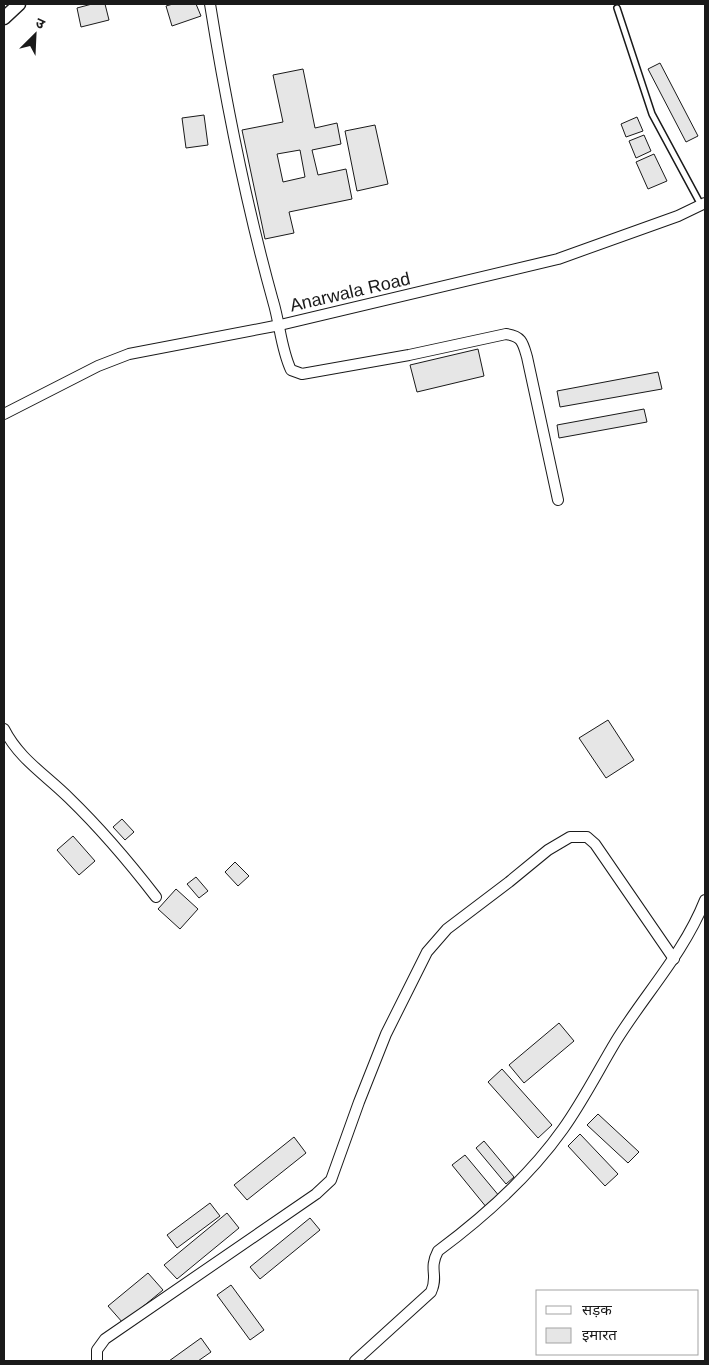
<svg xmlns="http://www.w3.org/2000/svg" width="709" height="1365" viewBox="0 0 709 1365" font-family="Arial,'Noto Sans Devanagari',sans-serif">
<rect width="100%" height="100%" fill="#fff"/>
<g fill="#e6e6e6" stroke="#1a1a1a" fill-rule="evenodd">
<path d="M 92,4 L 105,4 L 109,20 L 81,27 L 77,8 Z"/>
<path d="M 173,4 L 196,4 L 201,16 L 172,26 L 166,6 Z"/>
<path d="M 660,63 L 698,136 L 686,142 L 648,69 Z"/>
<path d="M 303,69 L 315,128 L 337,123 L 341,144 L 312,150 L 318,175 L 346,169 L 352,199 L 289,212 L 294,233 L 265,239 L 242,130 L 283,122 L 273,75 ZM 300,150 L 305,177 L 283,182 L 277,154 Z"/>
<path d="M 204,115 L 208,145 L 186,148 L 182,118 Z"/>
<path d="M 637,117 L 643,131 L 626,137 L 621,124 Z"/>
<path d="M 375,125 L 388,184 L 357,191 L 345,131 Z"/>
<path d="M 644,135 L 651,151 L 636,158 L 629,141 Z"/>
<path d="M 654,154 L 667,181 L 648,189 L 636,162 Z"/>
<path d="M 478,349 L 484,376 L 417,392 L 410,365 Z"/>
<path d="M 658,372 L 662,389 L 560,407 L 557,391 Z"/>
<path d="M 644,409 L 647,422 L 559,438 L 557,425 Z"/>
<path d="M 608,720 L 634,760 L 606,778 L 579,738 Z"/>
<path d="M 122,819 L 134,832 L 125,840 L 113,827 Z"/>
<path d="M 73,836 L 95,861 L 79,875 L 57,850 Z"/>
<path d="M 235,862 L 249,876 L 238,886 L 225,872 Z"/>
<path d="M 196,877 L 208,891 L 199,898 L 187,884 Z"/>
<path d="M 176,889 L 198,909 L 180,929 L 158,909 Z"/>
<path d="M 559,1023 L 574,1041 L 524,1083 L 509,1065 Z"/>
<path d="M 502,1069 L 552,1125 L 538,1138 L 488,1082 Z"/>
<path d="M 598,1114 L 639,1152 L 628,1163 L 587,1125 Z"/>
<path d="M 580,1134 L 618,1174 L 605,1186 L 568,1146 Z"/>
<path d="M 294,1137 L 306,1153 L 247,1200 L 234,1185 Z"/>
<path d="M 484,1141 L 514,1177 L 506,1184 L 476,1148 Z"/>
<path d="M 465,1155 L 500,1197 L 487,1208 L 452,1165 Z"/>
<path d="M 210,1203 L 220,1216 L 177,1248 L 167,1235 Z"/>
<path d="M 227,1213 L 239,1228 L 177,1279 L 164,1265 Z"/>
<path d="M 310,1218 L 320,1230 L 260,1279 L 250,1267 Z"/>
<path d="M 148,1273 L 163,1290 L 123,1323 L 108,1306 Z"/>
<path d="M 231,1285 L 264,1330 L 250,1340 L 217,1295 Z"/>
<path d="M 201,1338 L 211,1352 L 198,1361 L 169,1361 Z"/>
</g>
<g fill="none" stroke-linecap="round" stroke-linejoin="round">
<g stroke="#1a1a1a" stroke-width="8">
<path id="service" d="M 617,8 L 652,114 L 701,205"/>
</g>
<g stroke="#1a1a1a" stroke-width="12">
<g id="minor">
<path d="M 210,4 C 226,103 246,204 273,301 C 280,324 281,349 291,370 L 302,374 L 409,355 L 506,334 C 522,336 523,343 527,357 L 558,500"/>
<path d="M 4,414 L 98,366 L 129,354 L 280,325 L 558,259 L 678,216 L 705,203"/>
<path d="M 4,729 C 19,759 46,775 69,798 C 101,829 129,862 156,897"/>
<path d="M 97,1361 L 97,1350 L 105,1339 L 316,1194 L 331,1180 L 359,1102 L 386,1034 L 427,952 L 447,929 L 509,882 L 548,850 L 570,837 L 587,837 L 595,844 L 674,959"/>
<path d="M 355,1361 L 431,1292 C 439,1275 428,1270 438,1251 C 485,1216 529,1177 563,1129 C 583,1101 598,1071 616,1041 C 645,994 684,953 705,900"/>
</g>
</g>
<g stroke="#1a1a1a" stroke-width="15">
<path id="tertiary" d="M 4,18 L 19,4"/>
</g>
<use href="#service" stroke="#fff" stroke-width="5"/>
<use href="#minor" stroke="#fff" stroke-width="10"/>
<use href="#tertiary" stroke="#fff" stroke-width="12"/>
</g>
<g text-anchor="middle" stroke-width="4" stroke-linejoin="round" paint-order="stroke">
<g font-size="18" fill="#1a1a1a" stroke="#fff">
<text transform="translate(350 292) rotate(-13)" y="6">Anarwala Road</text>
</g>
</g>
<rect width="709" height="1365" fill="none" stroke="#1a1a1a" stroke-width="10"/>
<rect x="536" y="1290" width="162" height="65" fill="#ffffff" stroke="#a3a3a3"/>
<rect x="546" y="1306" width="25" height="8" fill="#ffffff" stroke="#a3a3a3"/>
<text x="582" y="1315" font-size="15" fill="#1a1a1a">सड़क</text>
<rect x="546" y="1328" width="25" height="15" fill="#e6e6e6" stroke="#a3a3a3"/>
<text x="582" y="1340" font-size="15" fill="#1a1a1a">इमारत</text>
<g transform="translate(35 35) rotate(24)" stroke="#ffffff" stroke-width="4" paint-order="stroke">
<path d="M0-4L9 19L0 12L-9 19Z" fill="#1a1a1a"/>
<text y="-8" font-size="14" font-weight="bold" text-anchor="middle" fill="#1a1a1a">उ</text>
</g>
</svg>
